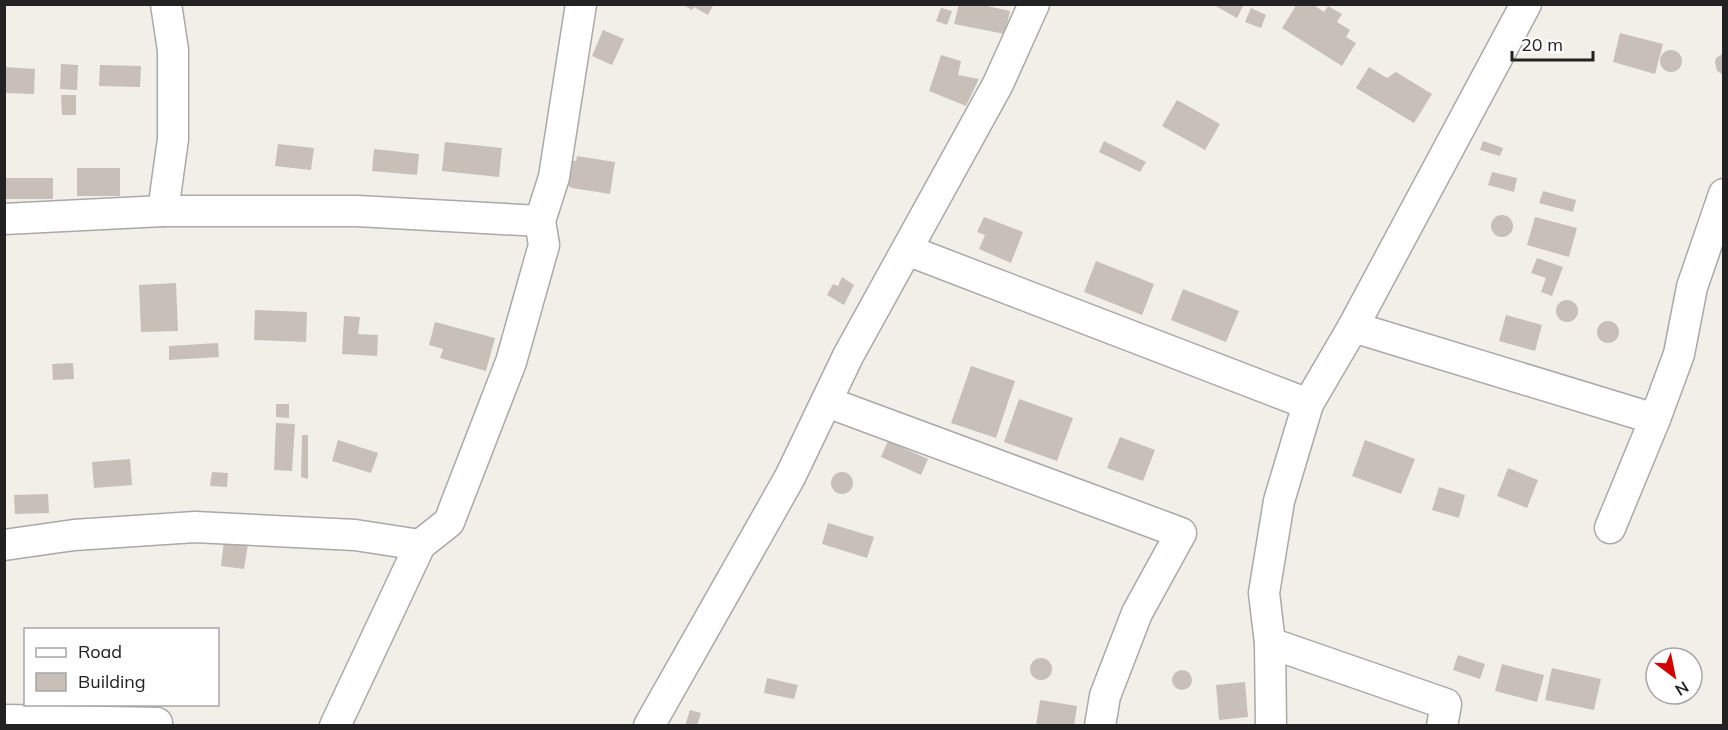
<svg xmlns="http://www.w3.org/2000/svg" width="1728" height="730" viewBox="0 0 1728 730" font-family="Mulish,sans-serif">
<rect width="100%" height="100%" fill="#f2efe9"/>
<g fill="#c7bfb8">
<path d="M 682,4 L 714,4 L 708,15 L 694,7 L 692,10 Z"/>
<path d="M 959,4 L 978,4 L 1010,11 L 1005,34 L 954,24 Z"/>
<path d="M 1212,4 L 1244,4 L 1237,18 Z"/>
<path d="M 1297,4 L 1312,4 L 1324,12 L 1328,6 L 1342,14 L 1337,22 L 1350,30 L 1346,37 L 1356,43 L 1342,66 L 1282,28 Z"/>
<path d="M 941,8 L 952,11 L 947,25 L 936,21 Z"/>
<path d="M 1251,8 L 1266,15 L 1261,28 L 1245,22 Z"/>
<path d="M 603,30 L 624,39 L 612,65 L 592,56 Z"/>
<path d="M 1620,33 L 1663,44 L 1655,74 L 1613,62 Z"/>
<circle cx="1671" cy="61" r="11"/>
<path d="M 1724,53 L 1724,75 L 1717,71 L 1715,62 L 1716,58 Z"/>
<path d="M 941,55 L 961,61 L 958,75 L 979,79 L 966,106 L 929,91 Z"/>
<path d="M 61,64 L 78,65 L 77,90 L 60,89 Z"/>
<path d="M 100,65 L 141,66 L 140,87 L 99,86 Z"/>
<path d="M 4,67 L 35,69 L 34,94 L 4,93 Z"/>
<path d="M 1369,67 L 1387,78 L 1396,72 L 1432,94 L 1414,123 L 1356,88 Z"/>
<path d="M 61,95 L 76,95 L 76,115 L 62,115 Z"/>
<path d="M 1177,100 L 1220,124 L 1205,150 L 1162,126 Z"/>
<path d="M 1104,141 L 1146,162 L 1140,172 L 1099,152 Z"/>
<path d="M 1483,141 L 1503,148 L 1500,156 L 1480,150 Z"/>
<path d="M 445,142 L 502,148 L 499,177 L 442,171 Z"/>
<path d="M 278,144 L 314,148 L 311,170 L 275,166 Z"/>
<path d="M 374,149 L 419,154 L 417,175 L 372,171 Z"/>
<path d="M 577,156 L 615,162 L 610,194 L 572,188 L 565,184 L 569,160 L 576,161 Z"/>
<rect x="77" y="168" width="43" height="28"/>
<path d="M 1492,172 L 1517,178 L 1514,192 L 1488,185 Z"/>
<rect x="4" y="178" width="49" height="21"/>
<path d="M 1543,191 L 1576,200 L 1573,212 L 1539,203 Z"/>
<circle cx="1502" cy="226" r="11"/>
<path d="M 984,217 L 1023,232 L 1011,263 L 979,249 L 985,235 L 977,232 Z"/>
<path d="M 1535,217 L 1577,228 L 1569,257 L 1527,245 Z"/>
<path d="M 1537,258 L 1563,267 L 1552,296 L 1541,292 L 1546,278 L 1531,273 Z"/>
<path d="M 1096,261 L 1154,284 L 1142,315 L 1084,292 Z"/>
<path d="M 842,277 L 854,285 L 844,305 L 827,295 L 833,284 L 838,286 Z"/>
<path d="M 176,283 L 178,331 L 141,332 L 139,285 Z"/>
<path d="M 1183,289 L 1239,311 L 1226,342 L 1171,320 Z"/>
<circle cx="1567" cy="311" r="11"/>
<path d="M 255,310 L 307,312 L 306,342 L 254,340 Z"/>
<path d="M 1506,315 L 1542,325 L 1535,351 L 1499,341 Z"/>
<path d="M 344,316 L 360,317 L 358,334 L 378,335 L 377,356 L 342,354 Z"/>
<circle cx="1608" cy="332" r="11"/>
<path d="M 435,322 L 495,338 L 486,371 L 440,358 L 443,349 L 429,345 Z"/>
<path d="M 218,343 L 219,357 L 169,360 L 169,346 Z"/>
<path d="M 73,363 L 74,379 L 53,380 L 52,364 Z"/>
<path d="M 971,366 L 1015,381 L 996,438 L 951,423 Z"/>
<path d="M 1019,399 L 1073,418 L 1057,461 L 1004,442 Z"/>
<path d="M 276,404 L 289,404 L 289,418 L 276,417 Z"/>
<path d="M 276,423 L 295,424 L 292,471 L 274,470 Z"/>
<path d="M 302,435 L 308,435 L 308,479 L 301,477 Z"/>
<path d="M 1120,437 L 1155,450 L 1143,481 L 1107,468 Z"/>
<path d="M 338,440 L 378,453 L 371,473 L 332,461 Z"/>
<path d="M 1365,440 L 1415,459 L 1401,494 L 1352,476 Z"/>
<path d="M 888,441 L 928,459 L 921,475 L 881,457 Z"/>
<path d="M 130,459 L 132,485 L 94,488 L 92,462 Z"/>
<path d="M 1508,468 L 1538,480 L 1527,508 L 1497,496 Z"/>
<circle cx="842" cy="483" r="11"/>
<path d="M 212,472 L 228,473 L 227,487 L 210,486 Z"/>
<path d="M 1439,487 L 1465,495 L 1459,518 L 1432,510 Z"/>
<path d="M 48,494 L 49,513 L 15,514 L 14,495 Z"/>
<path d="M 828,523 L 874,537 L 867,558 L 822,544 Z"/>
<path d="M 224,541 L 248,544 L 244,569 L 221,566 Z"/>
<path d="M 1458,655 L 1485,664 L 1480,679 L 1453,670 Z"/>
<circle cx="1041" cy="669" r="11"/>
<path d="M 1502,664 L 1544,675 L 1537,702 L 1495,691 Z"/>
<path d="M 1552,668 L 1601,679 L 1594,710 L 1545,700 Z"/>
<circle cx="1182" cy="680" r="10"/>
<path d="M 767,678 L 798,685 L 794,699 L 764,693 Z"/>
<path d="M 1245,682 L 1248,717 L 1219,720 L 1216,685 Z"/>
<path d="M 1040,700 L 1077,706 L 1074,726 L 1036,726 Z"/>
<path d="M 690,710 L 701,713 L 697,726 L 685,726 Z"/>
</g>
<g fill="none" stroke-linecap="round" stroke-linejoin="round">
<g stroke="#a9a9a9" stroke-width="33">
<g id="minor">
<path d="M 163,211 L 173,139 L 173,50 L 166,4"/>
<path d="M 4,219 L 163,211 L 357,211 L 540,221"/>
<path d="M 907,250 L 1308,404"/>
<path d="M 1353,327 L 1655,419 L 1610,528"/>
<path d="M 827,402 L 1181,533 L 1137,613 L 1105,696 L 1100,726"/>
<path d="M 1655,419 L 1679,354 L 1692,287 L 1724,194"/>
<path d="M 4,545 L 74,535 L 195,527 L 355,535 L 420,545"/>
<path d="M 1270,643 L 1446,704 L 1442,726"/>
<path d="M 4,720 L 157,723"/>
<path d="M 335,726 L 420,545 L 449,522 L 511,362 L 544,245 L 540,221 L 554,177 L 581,4"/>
<path d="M 649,726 L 790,477 L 848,356 L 998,84 L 1034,4"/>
<path d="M 1271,726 L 1270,643 L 1264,593 L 1279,501 L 1308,404 L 1353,327 L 1526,4"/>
</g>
</g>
<use href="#minor" stroke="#fff" stroke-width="30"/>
</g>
<rect width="1728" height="730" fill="none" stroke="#222222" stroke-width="12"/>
<rect x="24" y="628" width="195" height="78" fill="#ffffff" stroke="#a7a7a7" stroke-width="1.5"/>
<rect x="36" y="648" width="30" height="9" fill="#ffffff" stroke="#a7a7a7" stroke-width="1.5"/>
<text x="78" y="658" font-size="18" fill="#222222">Road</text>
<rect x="36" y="673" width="30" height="18" fill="#c7bfb8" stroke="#a7a7a7" stroke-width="1.5"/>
<text x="78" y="688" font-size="18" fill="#222222">Building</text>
<g transform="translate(1674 676) rotate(148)"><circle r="28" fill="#ffffff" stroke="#a7a7a7" stroke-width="1.5"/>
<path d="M0-4.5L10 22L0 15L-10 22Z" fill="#d40000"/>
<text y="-9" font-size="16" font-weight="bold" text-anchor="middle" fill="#222222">N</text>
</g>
<path d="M1512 51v9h81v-9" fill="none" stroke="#222222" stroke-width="3"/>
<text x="1521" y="51" font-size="18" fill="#222222" stroke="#ffffff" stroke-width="4.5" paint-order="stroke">20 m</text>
</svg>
